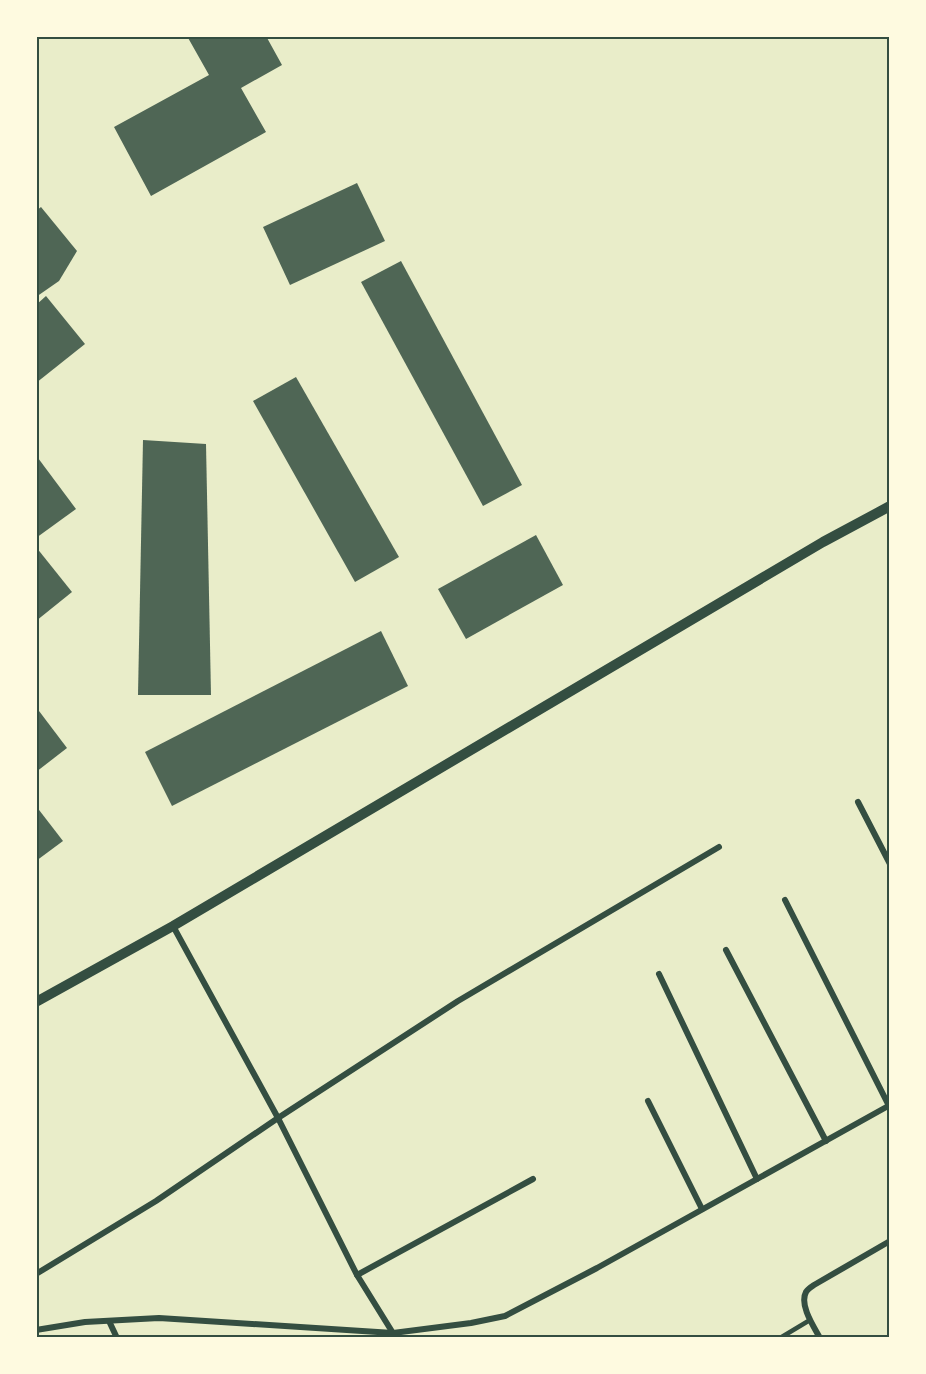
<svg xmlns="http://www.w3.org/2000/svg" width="926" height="1374" viewBox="0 0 926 1374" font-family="Mulish,sans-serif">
<rect width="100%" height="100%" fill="#e9edc9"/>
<g fill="#4f6655">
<path d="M 187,36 L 266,36 L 282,65 L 241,88 L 266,132 L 151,196 L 114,127 L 209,75 Z"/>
<path d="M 357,183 L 385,241 L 290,285 L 263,227 Z"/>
<path d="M 41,207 L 77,251 L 59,281 L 36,297 L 36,211 Z"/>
<path d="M 401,261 L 522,485 L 483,506 L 361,282 Z"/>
<path d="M 46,296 L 85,344 L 36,383 L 36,305 Z"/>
<path d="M 296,377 L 399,557 L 355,582 L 253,401 Z"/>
<path d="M 143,440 L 206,444 L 211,695 L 138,695 Z"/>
<path d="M 38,458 L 76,509 L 36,538 L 36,459 Z"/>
<path d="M 536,535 L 563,585 L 466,639 L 438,589 Z"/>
<path d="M 36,547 L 72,592 L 36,621 Z"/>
<path d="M 381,631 L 408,686 L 172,806 L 145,752 Z"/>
<path d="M 36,707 L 67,748 L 36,772 Z"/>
<path d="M 36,806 L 63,841 L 36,861 Z"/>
</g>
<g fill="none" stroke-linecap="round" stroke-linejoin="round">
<path stroke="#344e41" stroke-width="4.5" d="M 780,1338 L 810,1320"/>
<g stroke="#344e41" stroke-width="6">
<path d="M 858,802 L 890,864"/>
<path d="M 785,900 L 889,1106"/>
<path d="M 173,926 L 278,1118 L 357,1275 L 396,1338"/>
<path d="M 726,950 L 826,1141"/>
<path d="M 659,974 L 757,1179"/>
<path d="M 648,1101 L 702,1209"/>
<path d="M 36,1274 L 156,1201 L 278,1118 L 458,1001 L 719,847"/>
<path d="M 357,1275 L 533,1179"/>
<path d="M 109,1321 L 117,1338"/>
<path d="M 36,1330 L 85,1322 L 159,1318 L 393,1333 L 471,1323 L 505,1316 L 597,1268 L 890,1105"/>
<path d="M 820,1338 C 814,1327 799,1305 806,1292 C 808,1289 811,1287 814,1285 L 890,1241"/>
</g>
<path stroke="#344e41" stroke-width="10" d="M 36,1002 L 173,926 L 823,542 L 890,506"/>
</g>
<rect width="926" height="1374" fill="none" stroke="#fefae0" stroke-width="75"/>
<rect x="38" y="38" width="850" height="1298" fill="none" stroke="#344e41" stroke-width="2"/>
</svg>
